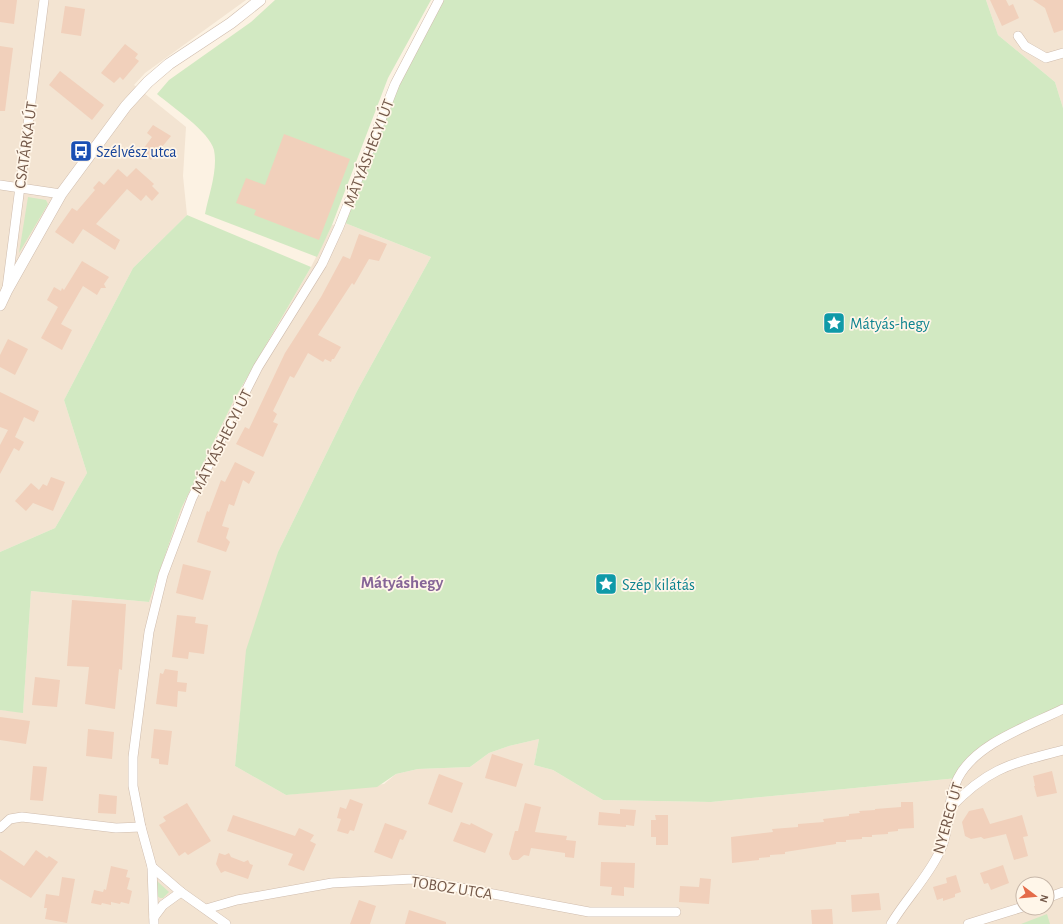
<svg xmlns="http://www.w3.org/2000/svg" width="1063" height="924" viewBox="0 0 1063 924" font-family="'Alegreya Sans',sans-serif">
<rect width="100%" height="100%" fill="#fcf2e3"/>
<g fill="#f3e4d2" fill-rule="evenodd">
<path d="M 0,0 L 246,0 L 145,73 L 134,85 L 186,127 L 183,176 L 187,215 L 133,268 L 64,400 L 87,473 L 55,528 L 0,552 Z"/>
<path d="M 986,0 L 1063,0 L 1063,108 L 1055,82 L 998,35 Z"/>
<path d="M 345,223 L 431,257 L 357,391 L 278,552 L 241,706 L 235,766 L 286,795 L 384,784 L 396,774 L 418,769 L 470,767 L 489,753 L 509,746 L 539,739 L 534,765 L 553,770 L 603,800 L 711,802 L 958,778 L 974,758 L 1063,709 L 1063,924 L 0,924 L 0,710 L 23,712 L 31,591 L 149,602 L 181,509 L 234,400 L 311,267 L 332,225 ZM 1023,884 L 1047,884 L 1047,908 L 1023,908 Z"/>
</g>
<g fill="#d2e9c2">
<path d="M 275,0 L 431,0 L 388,78 L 332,225 L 317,257 L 205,214 C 209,194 218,170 214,150 C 210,132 171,106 157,94 L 169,80 L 251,22 Z"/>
<path d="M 442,0 L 986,0 L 998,35 L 1055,82 L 1063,108 L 1063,709 L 994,743 L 958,778 L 711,802 L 603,800 L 553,770 L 534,765 L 539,739 L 509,746 L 489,753 L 470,767 L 418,769 L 396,774 L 377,787 L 286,795 L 235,766 L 246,650 L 278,552 L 357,391 L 431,257 L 345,223 L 386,115 L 402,78 Z"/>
<path d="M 28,197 L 46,200 L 48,204 L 19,253 Z"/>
<path d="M 187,215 L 311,267 L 234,400 L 181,509 L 149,602 L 31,591 L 23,713 L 0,710 L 0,552 L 55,528 L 87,473 L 64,400 L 133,268 Z"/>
<path d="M 157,881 L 169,892 L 163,898 L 160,898 L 156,895 L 156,882 Z"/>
<path d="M 1047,914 L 1050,924 L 1021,924 Z"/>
</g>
<g fill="#f1d0bb">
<path d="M 0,0 L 17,0 L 14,24 L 0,22 Z"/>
<path d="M 990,0 L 1006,0 L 1009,6 L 1013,4 L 1019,18 L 1002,26 Z"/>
<path d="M 1033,0 L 1063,0 L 1063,30 L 1054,33 L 1045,8 Z"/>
<path d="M 65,6 L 85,9 L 81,36 L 61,33 Z"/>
<path d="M 125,44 L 138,54 L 135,58 L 139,61 L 123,80 L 120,77 L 114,83 L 101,73 Z"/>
<path d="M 0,46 L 13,48 L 5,111 L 0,111 Z"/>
<path d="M 60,71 L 104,105 L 92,120 L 49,85 Z"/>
<path d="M 153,125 L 171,136 L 151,160 L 141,152 L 152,137 L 147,133 Z"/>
<path d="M 284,134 L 350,159 L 319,240 L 254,215 L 256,210 L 236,203 L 246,178 L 265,185 Z"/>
<path d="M 136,168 L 154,184 L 152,186 L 159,193 L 152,201 L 146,195 L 141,201 L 127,189 L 96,224 L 120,240 L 115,250 L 83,229 L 73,244 L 55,232 L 72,208 L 77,211 L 95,190 L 93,188 L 99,181 L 104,185 L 118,169 L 127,177 Z"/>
<path d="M 359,234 L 387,244 L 379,261 L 369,259 L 354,285 L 352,283 L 318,335 L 341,347 L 334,359 L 332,359 L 331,362 L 325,359 L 323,362 L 308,353 L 294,378 L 290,376 L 273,411 L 277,414 L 273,422 L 278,424 L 263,457 L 236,444 L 245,427 L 249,429 L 285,353 L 321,297 L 343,256 L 350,259 Z"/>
<path d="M 82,261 L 109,277 L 104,284 L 106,288 L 101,288 L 97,295 L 83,286 L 61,324 L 72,330 L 62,350 L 41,338 L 58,307 L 47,300 L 54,287 L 61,291 L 62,288 L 64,290 Z"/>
<path d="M 8,339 L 28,349 L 15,375 L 0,367 L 0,355 Z"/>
<path d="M 0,392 L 39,411 L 34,422 L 24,417 L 15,437 L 24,442 L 19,451 L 14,448 L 0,474 L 0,445 L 8,430 L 0,427 Z"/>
<path d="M 235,462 L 255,472 L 249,484 L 243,480 L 234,506 L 229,504 L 222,526 L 229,528 L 226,538 L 230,542 L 226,552 L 197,542 L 207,511 L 209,512 L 221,480 L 225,482 Z"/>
<path d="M 51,477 L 65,482 L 53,511 L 33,503 L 26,511 L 15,501 L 31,483 L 39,490 L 43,484 L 47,486 Z"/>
<path d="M 183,564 L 211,571 L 203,600 L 176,593 Z"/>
<path d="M 72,600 L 126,604 L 122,670 L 119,669 L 115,709 L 85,704 L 89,667 L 67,666 Z"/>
<path d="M 177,615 L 196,617 L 195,623 L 208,625 L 204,654 L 189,652 L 188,659 L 172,657 Z"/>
<path d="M 165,669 L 178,671 L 177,682 L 187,683 L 186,692 L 178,691 L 177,707 L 156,704 L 160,673 L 163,674 Z"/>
<path d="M 35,677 L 60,680 L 57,707 L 32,705 Z"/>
<path d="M 0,717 L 30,721 L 26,744 L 0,740 Z"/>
<path d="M 88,729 L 114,732 L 112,759 L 86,756 Z"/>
<path d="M 154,729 L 172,731 L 168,765 L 159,764 L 159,759 L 151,758 Z"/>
<path d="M 492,754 L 523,764 L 516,787 L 485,778 Z"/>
<path d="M 33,766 L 47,767 L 43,801 L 30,800 Z"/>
<path d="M 1052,771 L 1057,793 L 1037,797 L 1034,786 L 1035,786 L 1033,776 Z"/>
<path d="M 439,774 L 463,783 L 452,813 L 428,804 Z"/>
<path d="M 99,794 L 117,796 L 116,814 L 98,813 Z"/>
<path d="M 350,799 L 363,804 L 354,831 L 350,830 L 348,834 L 337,831 L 341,819 L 337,818 L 340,807 L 346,809 Z"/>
<path d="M 901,802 L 913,802 L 914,828 L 898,829 L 898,831 L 888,832 L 888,834 L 872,835 L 872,837 L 862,837 L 862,839 L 846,840 L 846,842 L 836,842 L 836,844 L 785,852 L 785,854 L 770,855 L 770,857 L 759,858 L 759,860 L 732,863 L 731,837 L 773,832 L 772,829 L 798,827 L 798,824 L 824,822 L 823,819 L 849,816 L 849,814 L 860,813 L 859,811 L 875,810 L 875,809 L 901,807 Z"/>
<path d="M 187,803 L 211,841 L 188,855 L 185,852 L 179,856 L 159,825 L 166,821 L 163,817 Z"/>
<path d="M 525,803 L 541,807 L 535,832 L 567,836 L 566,840 L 576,841 L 574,858 L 565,857 L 565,853 L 531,848 L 529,856 L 524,855 L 518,860 L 512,860 L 509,854 L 515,831 L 518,831 Z"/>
<path d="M 983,808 L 990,824 L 1022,815 L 1028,836 L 1023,837 L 1028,856 L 1014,860 L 1006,834 L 984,839 L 981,837 L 971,839 L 965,836 L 962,822 L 969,811 Z"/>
<path d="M 620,809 L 636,810 L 634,826 L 626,825 L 626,827 L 598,825 L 599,812 L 620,814 Z"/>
<path d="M 233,815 L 295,836 L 299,828 L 314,835 L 310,841 L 316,844 L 304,871 L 288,865 L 293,854 L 227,831 Z"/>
<path d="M 655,815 L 668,815 L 668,845 L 656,845 L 656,837 L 651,837 L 651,820 L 656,820 Z"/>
<path d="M 461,822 L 470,825 L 471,823 L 493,834 L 485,853 L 453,841 Z"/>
<path d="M 385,823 L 407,831 L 403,840 L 400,839 L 392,859 L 374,852 Z"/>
<path d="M 0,850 L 24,866 L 36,850 L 47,858 L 49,856 L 58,862 L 31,898 L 0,879 Z"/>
<path d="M 219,853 L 225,855 L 229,853 L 231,857 L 244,862 L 248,860 L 250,864 L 253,865 L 248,879 L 225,871 L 221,873 L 216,864 Z"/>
<path d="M 601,862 L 635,863 L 634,888 L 624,887 L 624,896 L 611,895 L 612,887 L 600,886 Z"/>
<path d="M 1003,865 L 1009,883 L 991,890 L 988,883 L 984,884 L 980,873 Z"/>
<path d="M 111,866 L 128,870 L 126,877 L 130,878 L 127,889 L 132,891 L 129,904 L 121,902 L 120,904 L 111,902 L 111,905 L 102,903 L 101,905 L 91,903 L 94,890 L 103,892 L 104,889 L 106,890 Z"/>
<path d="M 956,875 L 961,892 L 955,894 L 955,897 L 943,901 L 943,898 L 937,900 L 933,887 L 947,883 L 946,878 Z"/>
<path d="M 62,877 L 75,879 L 67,923 L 45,919 L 47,908 L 44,908 L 46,894 L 59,896 Z"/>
<path d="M 700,878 L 711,879 L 709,904 L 679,902 L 680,886 L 699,887 Z"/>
<path d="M 879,893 L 881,910 L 852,912 L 851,895 Z"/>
<path d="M 359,900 L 376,906 L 370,924 L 350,924 Z"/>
<path d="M 832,909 L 833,924 L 812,924 L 811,910 Z"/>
<path d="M 409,910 L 446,922 L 446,924 L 405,924 Z"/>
</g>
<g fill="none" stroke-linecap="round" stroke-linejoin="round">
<g stroke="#cfbcad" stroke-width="10">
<g id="minor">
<path d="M 1018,36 L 1025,46 L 1046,58 L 1063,53"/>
<path d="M 0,185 L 61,194"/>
<path d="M 7,288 L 44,0"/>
<path d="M 950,808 C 989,767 1011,764 1063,750"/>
<path d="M 0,828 L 10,819 L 22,817 L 116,828 L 141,827"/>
<path d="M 152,867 L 181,892 L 226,924"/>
<path d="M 1047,898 L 1063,892"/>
<path d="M 206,909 L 237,900 L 332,883 L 413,879 L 589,912 L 676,912"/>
<path d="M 154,917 L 163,905 L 181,892"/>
<path d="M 154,924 L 152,867 L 141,827 L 133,786 L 133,757 L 149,632 L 163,575 L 192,498 L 228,426 L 258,367 L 322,264 L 339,227 L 395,84 L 439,0"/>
<path d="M 891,924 C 906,899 928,877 940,851 C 951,829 946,801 958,778 C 976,743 1029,726 1063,709"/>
<path d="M 968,924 L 1023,907"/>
</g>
</g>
<g stroke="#cfbcad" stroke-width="12">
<path id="tertiary" d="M 0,305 L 7,290 L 61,194 L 126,106 L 148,82 L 169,64 L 231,23 L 260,0"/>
</g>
<use href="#minor" stroke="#fff" stroke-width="9"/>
<use href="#tertiary" stroke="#fff" stroke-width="11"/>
</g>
<defs>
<g id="bus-square" transform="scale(1.15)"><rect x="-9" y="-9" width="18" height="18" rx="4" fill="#1a4fb4" stroke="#fff6e9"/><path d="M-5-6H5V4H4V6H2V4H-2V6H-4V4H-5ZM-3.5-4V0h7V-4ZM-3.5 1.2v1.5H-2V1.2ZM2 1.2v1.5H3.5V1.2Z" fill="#fff"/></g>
<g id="sight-square" transform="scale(1.15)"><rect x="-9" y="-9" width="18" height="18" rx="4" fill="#0f9aa8" stroke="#fff6e9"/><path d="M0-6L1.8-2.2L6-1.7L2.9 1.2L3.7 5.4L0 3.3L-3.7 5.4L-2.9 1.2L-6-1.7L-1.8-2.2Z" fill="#fff"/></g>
</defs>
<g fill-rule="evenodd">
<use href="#bus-square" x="81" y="151"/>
<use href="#sight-square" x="834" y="323"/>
<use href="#sight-square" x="606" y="584"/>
</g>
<g text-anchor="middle" stroke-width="3.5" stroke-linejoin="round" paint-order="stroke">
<g font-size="16" fill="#735849" stroke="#fff6e9">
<text transform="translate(25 145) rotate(-82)" y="6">CSATÁRKA ÚT</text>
<text transform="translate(368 153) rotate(-69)" y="6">MÁTYÁSHEGYI ÚT</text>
<text transform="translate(221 441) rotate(-63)" y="6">MÁTYÁSHEGYI ÚT</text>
<text transform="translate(947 818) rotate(-74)" y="6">NYEREG ÚT</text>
<text transform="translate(452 887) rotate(9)" y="6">TOBOZ UTCA</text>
</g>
<g font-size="16" fill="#164399" stroke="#fff6e9" text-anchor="start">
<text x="96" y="157">Szélvész utca</text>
</g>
<g font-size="16" fill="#0d838f" stroke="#fff6e9" text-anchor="start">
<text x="850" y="329">Mátyás-hegy</text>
<text x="622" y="590">Szép kilátás</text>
</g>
<g font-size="17" font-weight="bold" fill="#866597" stroke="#fff6e9">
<text x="402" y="588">Mátyáshegy</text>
</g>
</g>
<g transform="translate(1035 896) rotate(106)"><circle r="19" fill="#fff6e9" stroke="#c7b7a9"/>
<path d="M0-3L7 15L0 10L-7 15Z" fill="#e46b49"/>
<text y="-6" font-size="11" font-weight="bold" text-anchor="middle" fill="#735849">N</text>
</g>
</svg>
